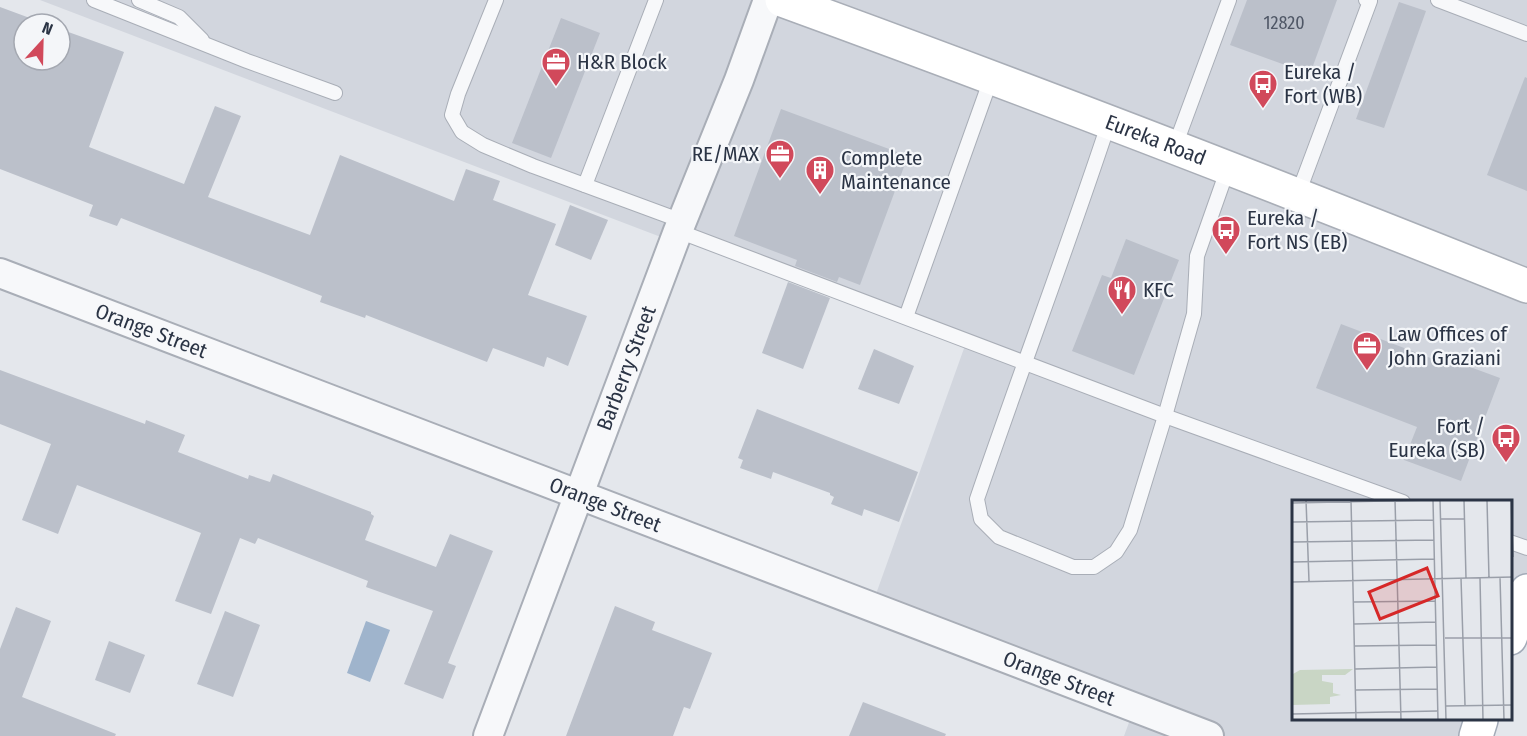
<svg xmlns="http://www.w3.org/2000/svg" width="1527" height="736" viewBox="0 0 1527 736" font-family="'Fira Sans Condensed',sans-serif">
<rect width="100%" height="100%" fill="#e4e7ec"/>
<path fill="#d2d6de" d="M 40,0 L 1527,0 L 1527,591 L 1511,638 L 1510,502 L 1293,502 L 1293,720 L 1481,720 L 1476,736 L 1124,736 L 1134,709 L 871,608 L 967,340 L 678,231 L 674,242 Z"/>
<path fill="#9fb4cc" d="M 366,621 L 390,630 L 370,682 L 347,673 Z"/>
<g fill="#bbc0ca">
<path d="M 1247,0 L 1337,0 L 1310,74 L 1230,45 Z"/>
<path d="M 1399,2 L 1426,11 L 1384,128 L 1356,119 Z"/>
<path d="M 0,7 L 46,24 L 24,24 L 24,60 L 60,60 L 60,29 L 124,52 L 89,147 L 184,184 L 215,106 L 241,116 L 208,197 L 310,235 L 340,155 L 454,201 L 466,169 L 500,181 L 493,200 L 556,224 L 528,295 L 587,316 L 568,366 L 547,357 L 544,367 L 493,348 L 487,362 L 366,315 L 365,318 L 320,302 L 322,296 L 121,218 L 117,226 L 89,216 L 93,205 L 0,169 Z"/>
<path d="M 561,18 L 600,33 L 551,158 L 512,143 Z"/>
<path d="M 1525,77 L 1527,78 L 1527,191 L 1487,175 Z"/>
<path d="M 781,109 L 908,156 L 860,285 L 839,277 L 837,282 L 795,266 L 797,260 L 734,236 Z"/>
<path d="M 570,205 L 608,220 L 591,260 L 555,245 Z"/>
<path d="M 1126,239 L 1179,260 L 1134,375 L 1072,351 L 1102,275 L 1111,278 Z"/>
<path d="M 788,282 L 830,298 L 803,369 L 762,353 Z"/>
<path d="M 1341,324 L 1441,362 L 1443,357 L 1500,378 L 1461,481 L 1404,460 L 1417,427 L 1316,388 Z"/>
<path d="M 874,349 L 914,366 L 899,404 L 858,389 Z"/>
<path d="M 0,370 L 145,424 L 146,420 L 185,435 L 178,452 L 248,479 L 249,475 L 270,482 L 273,474 L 371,512 L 371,514 L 374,516 L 365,540 L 436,567 L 450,534 L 493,551 L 448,663 L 456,666 L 443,699 L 404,684 L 433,611 L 366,587 L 368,581 L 258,538 L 255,544 L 240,538 L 211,614 L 175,601 L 201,533 L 77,485 L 58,534 L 22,520 L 51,444 L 0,424 Z"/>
<path d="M 757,409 L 918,472 L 899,522 L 864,509 L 862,516 L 831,504 L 834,497 L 830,495 L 830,493 L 773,472 L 771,479 L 740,468 L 743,460 L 738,458 Z"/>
<path d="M 615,606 L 655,622 L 652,630 L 712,653 L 690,709 L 684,707 L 673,736 L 566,736 Z"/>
<path d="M 16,607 L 51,621 L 22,697 L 116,734 L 115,736 L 0,736 L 0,649 Z"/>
<path d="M 225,611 L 260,625 L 233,697 L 197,684 Z"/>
<path d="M 109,641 L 145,655 L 130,693 L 95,680 Z"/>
<path d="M 863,702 L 946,734 L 945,736 L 849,736 Z"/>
</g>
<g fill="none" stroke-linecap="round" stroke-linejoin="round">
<g stroke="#a9aeb7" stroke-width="16">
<g id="service">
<path d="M 94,0 L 247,61 L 335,93"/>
<path d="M 139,0 L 179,17 L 202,40"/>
<path d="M 496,0 L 458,94 L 452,115 L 462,132 L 483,145 L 533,166 L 682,221"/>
<path d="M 1438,0 L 1527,34"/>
<path d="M 1109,122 C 1067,249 1020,373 977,499 L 981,519 L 999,537 L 1073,567 L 1094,567 L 1116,552 L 1130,530 L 1165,416 L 1194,314 L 1197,256 L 1228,168"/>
<path d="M 1175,146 L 1229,0"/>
<path d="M 585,185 L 656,0"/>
<path d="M 1298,194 L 1370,1 L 1366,0"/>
<path d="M 678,231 L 1165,416 L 1403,502"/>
<path d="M 906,317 L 992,76"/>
<path d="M 1510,542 L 1527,548"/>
</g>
</g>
<g stroke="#a9aeb7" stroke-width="32">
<g id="minor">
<path id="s1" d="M 0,273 L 1209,736"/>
<path id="s2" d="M 488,736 L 678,231 L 739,80 L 768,0"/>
</g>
</g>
<g stroke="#a9aeb7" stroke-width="36">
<g id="secondary">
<path id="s3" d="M 782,0 C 1032,91 1280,187 1527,286"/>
</g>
</g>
<g stroke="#a3abb8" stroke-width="36">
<g id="primary">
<path d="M 1510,638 L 1527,591"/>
<path d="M 1476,736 L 1481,720"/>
</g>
</g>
<use href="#service" stroke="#f7f8fa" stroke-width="14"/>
<use href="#minor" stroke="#f7f8fa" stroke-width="28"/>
<use href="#secondary" stroke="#fff" stroke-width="33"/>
<use href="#primary" stroke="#fff" stroke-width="33"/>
</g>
<defs>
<g id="office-pin" transform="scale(1.5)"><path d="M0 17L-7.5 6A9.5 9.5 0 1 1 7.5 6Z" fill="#d1495b" stroke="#f4f6f9"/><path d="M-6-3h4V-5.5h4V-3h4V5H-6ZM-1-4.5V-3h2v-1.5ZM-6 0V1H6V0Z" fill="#fff"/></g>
<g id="bus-pin" transform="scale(1.5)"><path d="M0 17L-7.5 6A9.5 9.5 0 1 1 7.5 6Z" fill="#d1495b" stroke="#f4f6f9"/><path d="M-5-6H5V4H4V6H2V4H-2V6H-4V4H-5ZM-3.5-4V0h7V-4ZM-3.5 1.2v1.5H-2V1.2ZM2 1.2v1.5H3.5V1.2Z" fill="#fff"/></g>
<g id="building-pin" transform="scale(1.5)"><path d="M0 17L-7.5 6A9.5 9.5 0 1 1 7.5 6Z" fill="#d1495b" stroke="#f4f6f9"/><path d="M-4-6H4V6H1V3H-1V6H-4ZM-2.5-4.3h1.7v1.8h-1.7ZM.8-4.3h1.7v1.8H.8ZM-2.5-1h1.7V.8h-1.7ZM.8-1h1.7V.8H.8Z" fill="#fff"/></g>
<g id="restaurant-pin" transform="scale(1.5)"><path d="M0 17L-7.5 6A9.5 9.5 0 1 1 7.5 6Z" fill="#d1495b" stroke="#f4f6f9"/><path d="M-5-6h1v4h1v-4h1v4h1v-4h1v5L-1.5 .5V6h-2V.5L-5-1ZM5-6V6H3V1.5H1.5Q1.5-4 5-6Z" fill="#fff"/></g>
</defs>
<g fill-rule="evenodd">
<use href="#office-pin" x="556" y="62"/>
<use href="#bus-pin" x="1263" y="84"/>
<use href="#office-pin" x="780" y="154"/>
<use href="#building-pin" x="820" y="170"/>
<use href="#bus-pin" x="1226" y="230"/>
<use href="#restaurant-pin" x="1122" y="290"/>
<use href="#office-pin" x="1367" y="346"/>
<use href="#bus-pin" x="1506" y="438"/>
</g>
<g text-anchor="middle" stroke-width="4.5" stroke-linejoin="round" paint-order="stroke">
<g font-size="18" fill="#4f5766">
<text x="1284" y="29">12820</text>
</g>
<g font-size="21" fill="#2b3445" stroke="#f4f6f9" text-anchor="start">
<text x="577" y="69">H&amp;R Block</text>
<text x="1284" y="79">Eureka /<tspan x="1284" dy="24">Fort (WB)</tspan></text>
<text x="759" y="161" text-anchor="end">RE/MAX</text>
<text x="841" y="165">Complete<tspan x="841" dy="24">Maintenance</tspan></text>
<text x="1247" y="225">Eureka /<tspan x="1247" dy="24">Fort NS (EB)</tspan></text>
<text x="1143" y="297">KFC</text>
<text x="1388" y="341">Law Offices of<tspan x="1388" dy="24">John Graziani</tspan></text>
<text x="1485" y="433" text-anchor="end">Fort /<tspan x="1485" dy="24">Eureka (SB)</tspan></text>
</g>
<g font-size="21" fill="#2b3445" stroke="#f4f6f9">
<text dy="7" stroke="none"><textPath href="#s3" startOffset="399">Eureka Road</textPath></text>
<text dy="7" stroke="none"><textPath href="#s1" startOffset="162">Orange Street</textPath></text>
<text dy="7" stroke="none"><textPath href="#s2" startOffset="393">Barberry Street</textPath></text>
<text dy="7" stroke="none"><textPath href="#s1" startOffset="648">Orange Street</textPath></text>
<text dy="7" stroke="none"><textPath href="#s1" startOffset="1134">Orange Street</textPath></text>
</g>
</g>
<g transform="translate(1292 500)">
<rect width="220" height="220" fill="#e4e7ec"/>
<path d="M 61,169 L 53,175 L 30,175 L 30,181 L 41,183 L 41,193 L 49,195 L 38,197 L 38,204 L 0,205 L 1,174 L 8,170 Z" fill="#c9d6c5"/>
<path fill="none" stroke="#9a9fa9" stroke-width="1.5" d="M 14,0 L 17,81M 59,0 L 64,220M 103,0 L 109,220M 141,0 L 146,220M 148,0 L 154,220M 172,0 L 174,78M 195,0 L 197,78M 219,0 L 221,57M 0,3 L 141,0M 149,19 L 172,19M 0,22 L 142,20M 0,42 L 142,40M 0,62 L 142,59M 208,77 L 212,220M 169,78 L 173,205M 188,78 L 191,220M 0,82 L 221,77M 62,102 L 144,101M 62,124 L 144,122M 153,138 L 221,138M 63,146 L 144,145M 63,169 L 145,167M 64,190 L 145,189M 154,206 L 221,205M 0,214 L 145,211"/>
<path fill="#d62828" fill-opacity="0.15" stroke="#d62828" stroke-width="3" d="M 135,68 L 146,96 L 88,119 L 77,92 Z"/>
<rect width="220" height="220" fill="none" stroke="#2b3445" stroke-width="3"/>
</g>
<g transform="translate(42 42) rotate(22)"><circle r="28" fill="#f4f6f9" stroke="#a4a8b1" stroke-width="1.5"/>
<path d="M0-4.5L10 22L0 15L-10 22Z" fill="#d1495b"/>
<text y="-9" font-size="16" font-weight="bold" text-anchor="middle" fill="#2b3445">N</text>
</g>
</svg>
